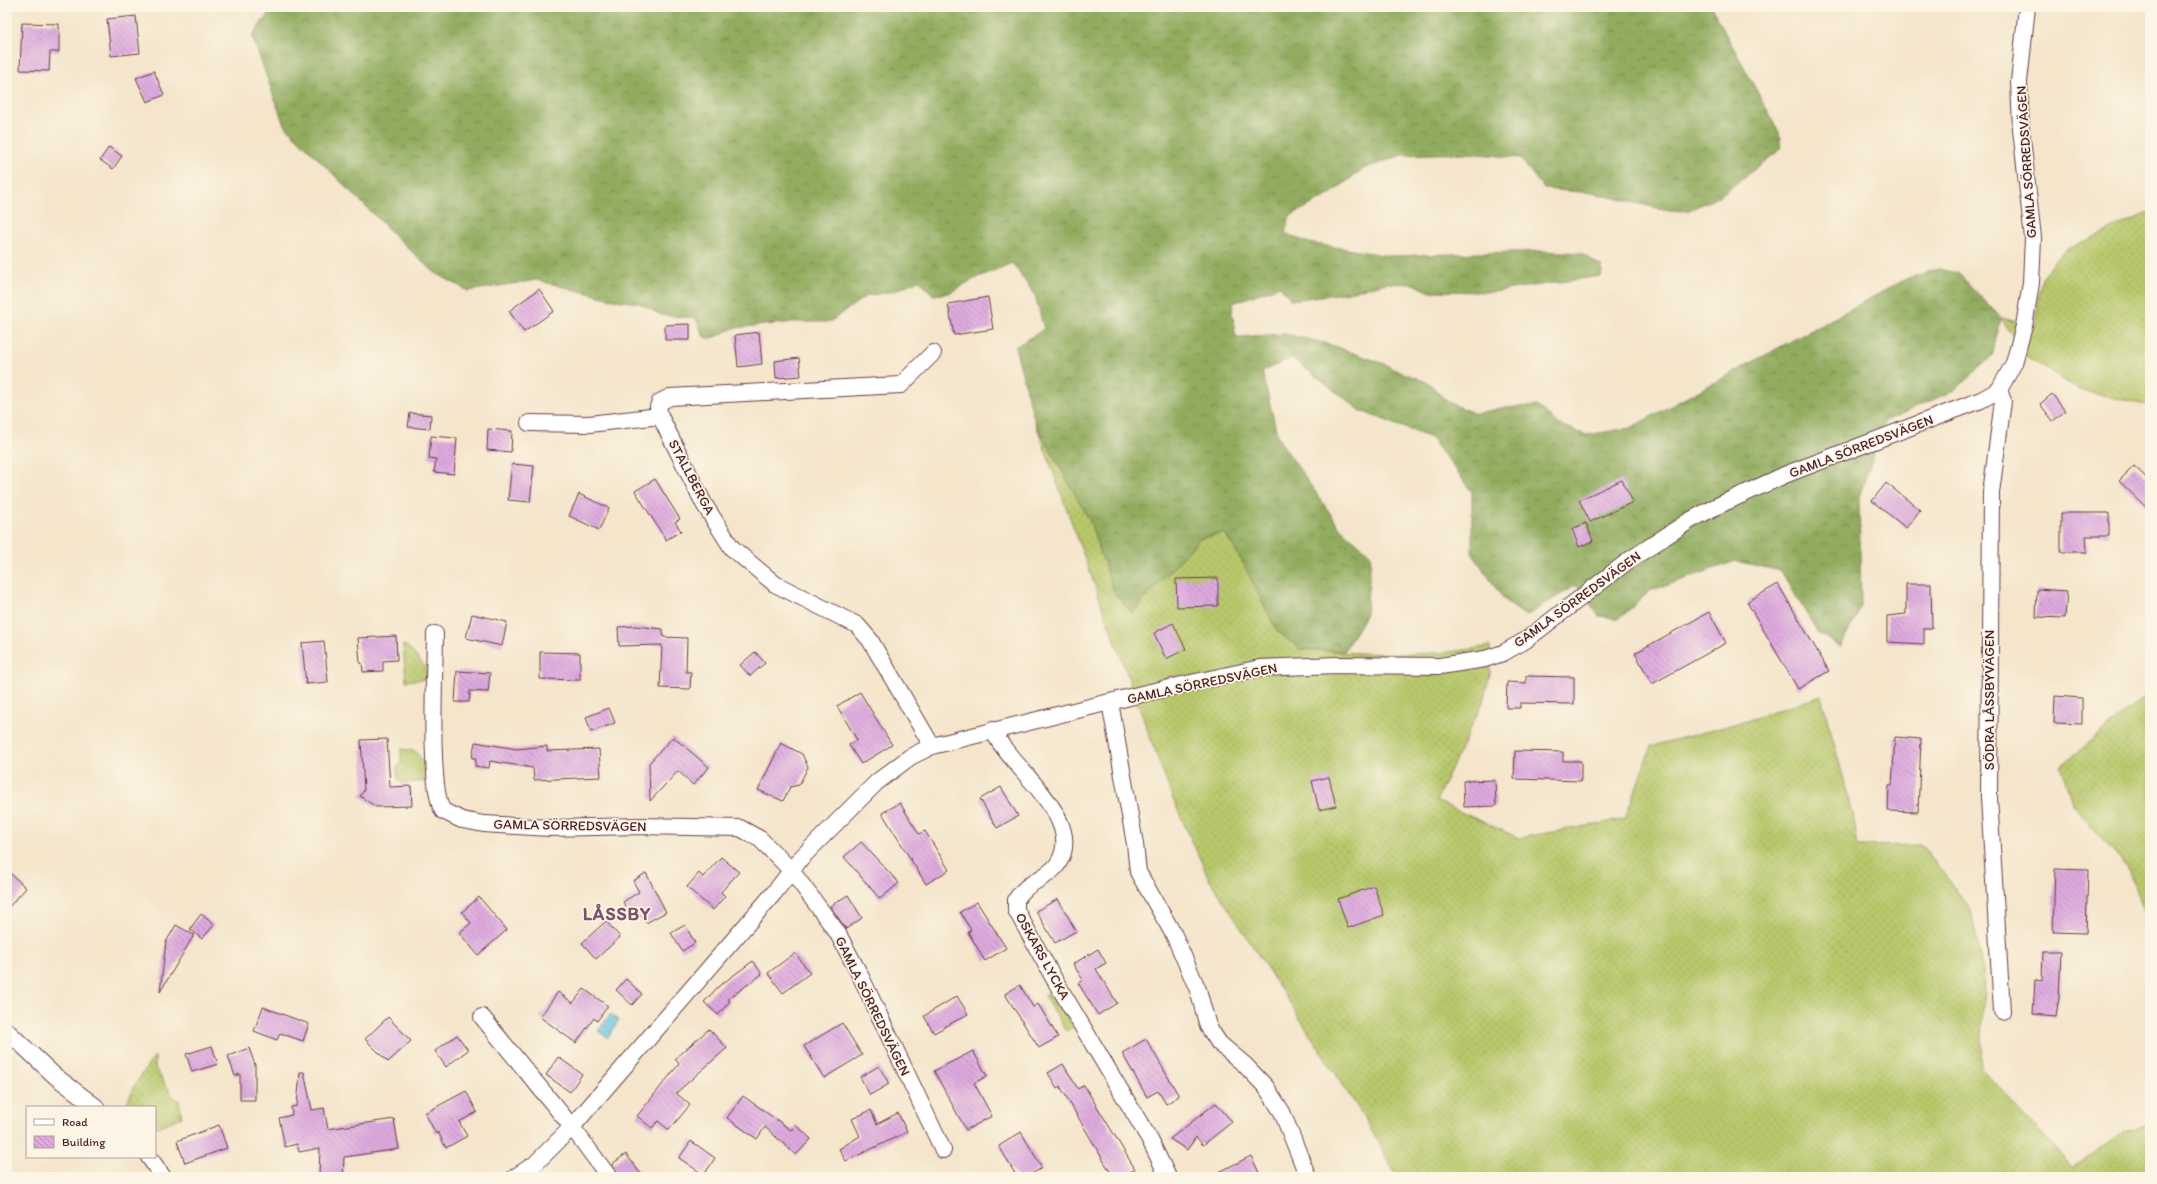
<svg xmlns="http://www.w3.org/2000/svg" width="2157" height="1184" viewBox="0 0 2157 1184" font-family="Itim,sans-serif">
<defs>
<pattern id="grass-dots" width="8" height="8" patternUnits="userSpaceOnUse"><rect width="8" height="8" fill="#b7c76a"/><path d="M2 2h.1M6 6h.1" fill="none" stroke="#9faa5c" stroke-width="1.8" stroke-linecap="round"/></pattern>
<pattern id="forest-crowns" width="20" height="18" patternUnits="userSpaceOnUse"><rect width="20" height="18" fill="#91ac5e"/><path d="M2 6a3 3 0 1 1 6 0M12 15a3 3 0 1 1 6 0" fill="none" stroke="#788b4e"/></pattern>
<pattern id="water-ripples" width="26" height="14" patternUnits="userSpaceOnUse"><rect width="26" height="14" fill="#60bfde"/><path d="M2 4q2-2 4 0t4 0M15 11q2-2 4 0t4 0" fill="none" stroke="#519bb4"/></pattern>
<pattern id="building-back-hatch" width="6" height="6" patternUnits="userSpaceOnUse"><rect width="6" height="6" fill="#deaadf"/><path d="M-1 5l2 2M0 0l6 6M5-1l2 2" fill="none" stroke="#b68ab5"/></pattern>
</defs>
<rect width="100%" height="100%" fill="#fcf5e5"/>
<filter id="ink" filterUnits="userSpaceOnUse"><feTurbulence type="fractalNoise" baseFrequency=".025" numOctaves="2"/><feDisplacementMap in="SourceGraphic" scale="8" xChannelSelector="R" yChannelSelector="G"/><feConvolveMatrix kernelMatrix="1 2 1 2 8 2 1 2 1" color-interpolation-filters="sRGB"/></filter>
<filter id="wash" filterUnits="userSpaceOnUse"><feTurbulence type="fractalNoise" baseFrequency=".012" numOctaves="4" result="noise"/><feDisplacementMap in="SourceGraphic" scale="16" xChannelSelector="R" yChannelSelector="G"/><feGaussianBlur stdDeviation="0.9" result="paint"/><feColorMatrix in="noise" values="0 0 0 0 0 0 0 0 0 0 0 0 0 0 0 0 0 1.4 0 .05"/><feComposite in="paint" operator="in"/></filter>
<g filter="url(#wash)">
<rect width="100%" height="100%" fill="#f4e5cb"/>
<g fill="url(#grass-dots)" stroke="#80734a">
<path d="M 2150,212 L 2150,406 L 2079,390 L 2026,356 L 2001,318 L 2035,326 L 2042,276 L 2063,251 Z"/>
<path d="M 1035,422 L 1089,519 L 1114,592 L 1132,613 L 1200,538 L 1225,533 L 1300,649 C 1363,654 1427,658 1490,646 L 1490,674 L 1483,702 L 1436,801 L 1519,838 L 1625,819 L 1651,746 L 1743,722 L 1821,696 L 1853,813 L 1858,846 L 1922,845 L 1971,910 L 1984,977 L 1981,1068 L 2073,1168 L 2125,1131 L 2150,1124 L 2150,1177 L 1397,1177 L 1365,1119 L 1209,879 L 1172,797 Z"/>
<path d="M 403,645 L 408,647 L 426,668 L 427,678 L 425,679 L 406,681 Z"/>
<path d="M 2150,696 L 2150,929 L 2129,869 L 2073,806 L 2061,766 L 2144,697 Z"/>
<path d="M 401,749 L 415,751 L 428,768 L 430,781 L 401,783 L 398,779 L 397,767 L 401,764 Z"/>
<path d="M 1053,990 L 1075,1026 L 1066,1031 L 1044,996 Z"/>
<path d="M 155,1056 L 155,1068 L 174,1098 L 179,1100 L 182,1117 L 155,1128 L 155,1107 L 127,1107 L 127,1105 C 132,1086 143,1072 155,1056 Z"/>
</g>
<path fill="url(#forest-crowns)" stroke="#6e6644" d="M 273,7 L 1714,7 L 1713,10 L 1779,132 L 1781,149 L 1718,197 L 1687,211 L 1666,210 L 1593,193 L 1544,189 L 1520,158 L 1468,153 L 1402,155 L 1363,169 L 1329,195 L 1290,216 L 1285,233 L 1309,243 L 1390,256 L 1540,251 L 1581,253 L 1603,267 L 1601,276 L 1492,292 L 1428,291 L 1414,284 L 1387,283 L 1344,293 L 1291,300 L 1280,286 L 1233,303 L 1232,312 L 1236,337 L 1285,334 L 1328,344 L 1385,364 L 1393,369 L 1429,383 L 1448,402 L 1476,414 L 1500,408 L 1537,406 L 1560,425 L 1586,435 L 1630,428 L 1908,278 L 1938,269 L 1958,273 L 2001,318 L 1992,356 L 1955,390 L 1885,421 L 1859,497 L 1861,606 L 1841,647 L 1818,633 L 1781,571 L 1736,561 L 1650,591 L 1619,619 L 1599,616 L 1576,585 L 1526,616 L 1505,601 L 1472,553 L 1472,492 L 1431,438 L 1361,411 L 1292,358 L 1262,371 L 1278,438 L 1341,529 L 1371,555 L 1366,614 L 1344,651 L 1300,649 L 1277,631 L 1242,561 L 1225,533 L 1200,538 L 1132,613 L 1114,592 L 1089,519 L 1035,422 L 1015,347 L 1044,329 L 1035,295 L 1012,263 L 972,280 L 949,293 L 933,295 L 919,280 L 894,291 L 866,296 L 830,322 L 795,322 L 734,328 L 711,339 L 703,336 L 696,318 L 661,315 L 639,303 L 615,300 L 536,280 L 468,291 L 434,272 L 391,232 L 284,125 L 252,36 Z"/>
<path fill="url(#water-ripples)" stroke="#556f84" d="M 610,1014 L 619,1020 L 608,1038 L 598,1031 Z"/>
<g id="blocks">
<g fill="url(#building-back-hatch)">
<path d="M 136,16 L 140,53 L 111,56 L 107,19 Z"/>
<path d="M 22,23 L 59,24 L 59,52 L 50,52 L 49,71 L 20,70 Z"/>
<path d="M 154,71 L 164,95 L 147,102 L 136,78 Z"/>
<path d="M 109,147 L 122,156 L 113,169 L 100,160 Z"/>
<path d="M 539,289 L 554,311 L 524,332 L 509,311 Z"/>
<path d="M 988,297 L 993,329 L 954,335 L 948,304 Z"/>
<path d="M 690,324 L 690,340 L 665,340 L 665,325 Z"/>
<path d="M 759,332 L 762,364 L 738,367 L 735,335 Z"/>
<path d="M 799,358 L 801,376 L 776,378 L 775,361 Z"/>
<path d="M 2052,394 L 2065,411 L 2053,421 L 2040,404 Z"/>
<path d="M 410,413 L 431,415 L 430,429 L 408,427 Z"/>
<path d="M 488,429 L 512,431 L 511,452 L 487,450 Z"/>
<path d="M 431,436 L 457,438 L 454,474 L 434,472 L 436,459 L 429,458 Z"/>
<path d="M 512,464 L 534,466 L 530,502 L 508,500 Z"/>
<path d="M 2134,466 L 2150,481 L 2150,511 L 2119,481 Z"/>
<path d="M 655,479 L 680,519 L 675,522 L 681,531 L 666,540 L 635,491 Z"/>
<path d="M 1622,480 L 1633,502 L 1590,522 L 1579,500 Z"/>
<path d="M 1886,483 L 1920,510 L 1906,528 L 1872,501 Z"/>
<path d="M 579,494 L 609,508 L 599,530 L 569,516 Z"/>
<path d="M 2061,513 L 2109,513 L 2109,536 L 2086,536 L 2087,552 L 2061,552 Z"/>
<path d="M 1586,523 L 1593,541 L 1579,547 L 1572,529 Z"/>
<path d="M 1218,578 L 1218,606 L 1177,607 L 1176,579 Z"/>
<path d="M 1778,584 L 1829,671 L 1798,689 L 1747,602 Z"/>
<path d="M 1906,584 L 1931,584 L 1932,628 L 1924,628 L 1924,644 L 1887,642 L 1887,616 L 1906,614 Z"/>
<path d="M 2037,589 L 2067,591 L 2065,618 L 2036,617 Z"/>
<path d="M 1709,612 L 1726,643 L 1652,684 L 1635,653 Z"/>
<path d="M 472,614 L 507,622 L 502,646 L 466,638 Z"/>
<path d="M 1173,623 L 1186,649 L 1166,659 L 1154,633 Z"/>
<path d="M 636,626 L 663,629 L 663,637 L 687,638 L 686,672 L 691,672 L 690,689 L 660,688 L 662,645 L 619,646 L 618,627 Z"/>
<path d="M 396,636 L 397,660 L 383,661 L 383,671 L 363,672 L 362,663 L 360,663 L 358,638 Z"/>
<path d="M 324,641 L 328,682 L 306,684 L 302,643 Z"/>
<path d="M 540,652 L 580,653 L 580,680 L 540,679 Z"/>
<path d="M 755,652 L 765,663 L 750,676 L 740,665 Z"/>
<path d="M 457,671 L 490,673 L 488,692 L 470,691 L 469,702 L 455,702 Z"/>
<path d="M 1526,676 L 1574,677 L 1574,704 L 1520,703 L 1520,708 L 1506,708 L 1507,682 L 1526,683 Z"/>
<path d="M 860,692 L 892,745 L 861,764 L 849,745 L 857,740 L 837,706 Z"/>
<path d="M 2055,696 L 2082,698 L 2082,724 L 2054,723 Z"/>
<path d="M 609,708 L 615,723 L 591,732 L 586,717 Z"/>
<path d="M 673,737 L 709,767 L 693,785 L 678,771 L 650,801 L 649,763 Z"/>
<path d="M 1895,737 L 1921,739 L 1918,812 L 1888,811 L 1889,785 L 1892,785 Z"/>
<path d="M 387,739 L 390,787 L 411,786 L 412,806 L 376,807 L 360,796 L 364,790 L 361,740 Z"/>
<path d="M 475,742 L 517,749 L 547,746 L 547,751 L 599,749 L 601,777 L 534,780 L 533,768 L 490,761 L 489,768 L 475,766 L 476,758 L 472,758 Z"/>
<path d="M 781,743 L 802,754 L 808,767 L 799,785 L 790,787 L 783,801 L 758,790 Z"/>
<path d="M 1515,751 L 1563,752 L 1563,761 L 1581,761 L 1581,781 L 1514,779 Z"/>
<path d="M 1329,777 L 1336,806 L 1319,810 L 1312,781 Z"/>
<path d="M 1495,780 L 1496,806 L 1464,807 L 1463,781 Z"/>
<path d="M 1001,787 L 1018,816 L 997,828 L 980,799 Z"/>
<path d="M 900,803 L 919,834 L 925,831 L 949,870 L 926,884 L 882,813 Z"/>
<path d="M 861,842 L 899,883 L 880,899 L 844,857 Z"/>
<path d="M 721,857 L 739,872 L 721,892 L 725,896 L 713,910 L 687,887 L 699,873 L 703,877 Z"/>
<path d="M 2055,869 L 2088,870 L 2086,933 L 2053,932 Z"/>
<path d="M 7,870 L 26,888 L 7,909 Z"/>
<path d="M 646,873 L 666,912 L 646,923 L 641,915 L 633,919 L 623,902 L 639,892 L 633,881 Z"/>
<path d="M 1374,886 L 1384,915 L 1348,928 L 1338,899 Z"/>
<path d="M 848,895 L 862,918 L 846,929 L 830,906 Z"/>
<path d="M 479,897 L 507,930 L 478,955 L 459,933 L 471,923 L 462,912 Z"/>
<path d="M 1058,899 L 1076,931 L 1055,943 L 1036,911 Z"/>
<path d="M 977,902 L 1006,948 L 985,961 L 968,932 L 971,930 L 960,912 Z"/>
<path d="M 201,914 L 214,925 L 202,939 L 190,929 Z"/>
<path d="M 606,921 L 620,937 L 596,959 L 582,943 Z"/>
<path d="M 176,925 L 194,935 L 160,992 L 166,942 Z"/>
<path d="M 685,925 L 695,943 L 682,951 L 671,933 Z"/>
<path d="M 1098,949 L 1106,963 L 1096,969 L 1117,1003 L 1098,1015 L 1078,983 L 1083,980 L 1073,964 Z"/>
<path d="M 2043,951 L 2061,951 L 2059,998 L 2056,1016 L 2033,1014 L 2035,980 L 2042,981 Z"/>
<path d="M 795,953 L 810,973 L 783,993 L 768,973 Z"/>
<path d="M 753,961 L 762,974 L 728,999 L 730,1001 L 718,1015 L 704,1002 L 719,986 Z"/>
<path d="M 626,979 L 642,994 L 632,1005 L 616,990 Z"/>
<path d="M 1020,985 L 1033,1007 L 1038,1004 L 1058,1037 L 1039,1048 L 1005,994 Z"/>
<path d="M 584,989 L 608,1006 L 597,1021 L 594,1018 L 576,1043 L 540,1017 L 558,992 L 573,1003 Z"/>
<path d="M 957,996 L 968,1014 L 934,1033 L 924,1016 Z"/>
<path d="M 263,1007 L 309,1024 L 303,1041 L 280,1033 L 277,1040 L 254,1031 Z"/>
<path d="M 388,1017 L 411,1041 L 388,1062 L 365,1039 Z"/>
<path d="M 842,1023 L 862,1055 L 824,1078 L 804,1046 Z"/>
<path d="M 709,1029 L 727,1048 L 676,1093 L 690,1105 L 669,1130 L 658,1121 L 652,1128 L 637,1116 L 679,1064 L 675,1059 Z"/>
<path d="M 457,1035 L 468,1050 L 446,1067 L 435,1051 Z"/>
<path d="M 1146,1039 L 1179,1096 L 1166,1104 L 1158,1091 L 1147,1097 L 1122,1053 Z"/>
<path d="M 212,1046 L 218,1064 L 192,1072 L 186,1054 Z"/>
<path d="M 249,1048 L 255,1065 L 255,1100 L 240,1100 L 240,1074 L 235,1076 L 228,1056 Z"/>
<path d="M 973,1051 L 987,1076 L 974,1083 L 992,1116 L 966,1130 L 934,1071 Z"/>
<path d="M 558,1057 L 582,1074 L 570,1092 L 546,1075 Z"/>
<path d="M 1063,1064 L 1078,1089 L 1084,1085 L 1135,1169 L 1122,1177 L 1113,1177 L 1060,1086 L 1057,1088 L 1048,1073 Z"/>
<path d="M 879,1066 L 889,1084 L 870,1095 L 860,1077 Z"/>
<path d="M 300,1072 L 304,1072 L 312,1110 L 324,1108 L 328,1129 L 394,1119 L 399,1149 L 344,1157 L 343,1177 L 319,1177 L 320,1148 L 299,1152 L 297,1144 L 285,1147 L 279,1118 L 292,1115 L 291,1107 L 297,1106 Z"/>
<path d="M 466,1091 L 477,1112 L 459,1122 L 467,1136 L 446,1148 L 438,1132 L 436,1134 L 425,1113 Z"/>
<path d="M 743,1096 L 791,1130 L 796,1125 L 811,1139 L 796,1155 L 765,1127 L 757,1139 L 727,1118 Z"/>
<path d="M 1216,1103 L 1232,1122 L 1203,1145 L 1196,1137 L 1187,1150 L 1170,1139 Z"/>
<path d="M 871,1110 L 877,1124 L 898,1113 L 907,1132 L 846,1161 L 839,1149 L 860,1136 L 852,1119 Z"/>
<path d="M 219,1125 L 227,1148 L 185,1163 L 177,1141 Z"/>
<path d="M 1021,1132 L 1042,1168 L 1026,1177 L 1017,1177 L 999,1146 Z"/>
<path d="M 691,1141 L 715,1158 L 704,1175 L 679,1158 Z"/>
<path d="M 626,1154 L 643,1177 L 621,1177 L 617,1172 L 612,1164 Z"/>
<path d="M 1251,1156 L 1261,1177 L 1209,1177 Z"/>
</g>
</g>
</g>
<g filter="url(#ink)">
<use href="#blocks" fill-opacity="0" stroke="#643d43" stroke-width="1"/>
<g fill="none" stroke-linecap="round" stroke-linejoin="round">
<g stroke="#643d43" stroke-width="18">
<g id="minor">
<path d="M 1999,390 L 2003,401 L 1991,493 L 1989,798 L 2002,1011"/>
<path d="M 529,423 L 589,424 L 660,416"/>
<path d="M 435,634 C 435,667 428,788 443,811 L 462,820 L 484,824 L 550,828 L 639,826 L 740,828 L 760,839 L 791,870 L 837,932 L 860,975 L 943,1150"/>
<path d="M 1110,702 L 1135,844 L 1138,872 L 1174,935 L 1198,990 L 1208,1026 L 1219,1043 L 1245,1065 L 1266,1087 L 1282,1112 L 1308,1177"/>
<path d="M 993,730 C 1008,767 1089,820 1057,865 C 1046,880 1026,881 1016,900 L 1016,910 L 1053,977 L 1150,1140 L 1168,1177"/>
<path d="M 932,746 L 870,640 L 857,625 L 775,584 L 732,548 L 704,504 L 660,416 L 658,407 L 660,402 L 670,397 L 901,385 L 933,353"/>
<path d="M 482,1017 L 572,1127 L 609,1177"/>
<path d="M 7,1031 L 55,1076 L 96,1107"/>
<path d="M 149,1157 L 163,1177"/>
<path d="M 515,1177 L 535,1164 L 572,1127 L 774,893 L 801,858 L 877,782 L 910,757 L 932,746 L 1150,692 L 1260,668 L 1337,665 L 1440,666 L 1485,659 L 1503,653 L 1526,640 L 1628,561 L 1689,521 L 1715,507 L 1787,474 L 1981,400 L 1999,390 L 2014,363 L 2024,326 L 2031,283 L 2033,238 L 2021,129 L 2019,82 L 2027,7"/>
</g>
</g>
<use href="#minor" stroke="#fff" stroke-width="16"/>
</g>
</g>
<g text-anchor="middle" stroke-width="3.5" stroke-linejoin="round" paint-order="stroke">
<g font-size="14" fill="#4a1f2b" stroke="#fcf5e5">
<text transform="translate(2026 162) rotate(-94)" y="5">GAMLA SÖRREDSVÄGEN</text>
<text transform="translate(1861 446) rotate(-21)" y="5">GAMLA SÖRREDSVÄGEN</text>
<text transform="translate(692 477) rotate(62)" y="5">STALLBERGA</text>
<text transform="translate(1577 599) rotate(-36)" y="5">GAMLA SÖRREDSVÄGEN</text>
<text transform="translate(1202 683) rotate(-12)" y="5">GAMLA SÖRREDSVÄGEN</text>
<text transform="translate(1989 700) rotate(-90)" y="5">SÖDRA LÅSSBYVÄGEN</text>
<text transform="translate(570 825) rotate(1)" y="5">GAMLA SÖRREDSVÄGEN</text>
<text transform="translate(1043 956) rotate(61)" y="5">OSKARS LYCKA</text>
<text transform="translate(873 1006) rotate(64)" y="5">GAMLA SÖRREDSVÄGEN</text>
</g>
<g font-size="18" font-weight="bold" letter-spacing="1" fill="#7e506a" stroke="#fcf5e5">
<text x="617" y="920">LÅSSBY</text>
</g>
</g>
<rect width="2157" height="1184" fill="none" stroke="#fcf5e5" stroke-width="24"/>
<rect x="26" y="1106" width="130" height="52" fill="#fcf5e5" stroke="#b59f9b"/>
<rect x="34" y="1119" width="20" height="6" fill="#ffffff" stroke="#b59f9b"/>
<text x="62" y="1126" font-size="12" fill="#4a1f2b">Road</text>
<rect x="34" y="1136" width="20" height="12" fill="url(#building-back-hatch)" stroke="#b59f9b"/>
<text x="62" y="1146" font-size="12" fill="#4a1f2b">Building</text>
</svg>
